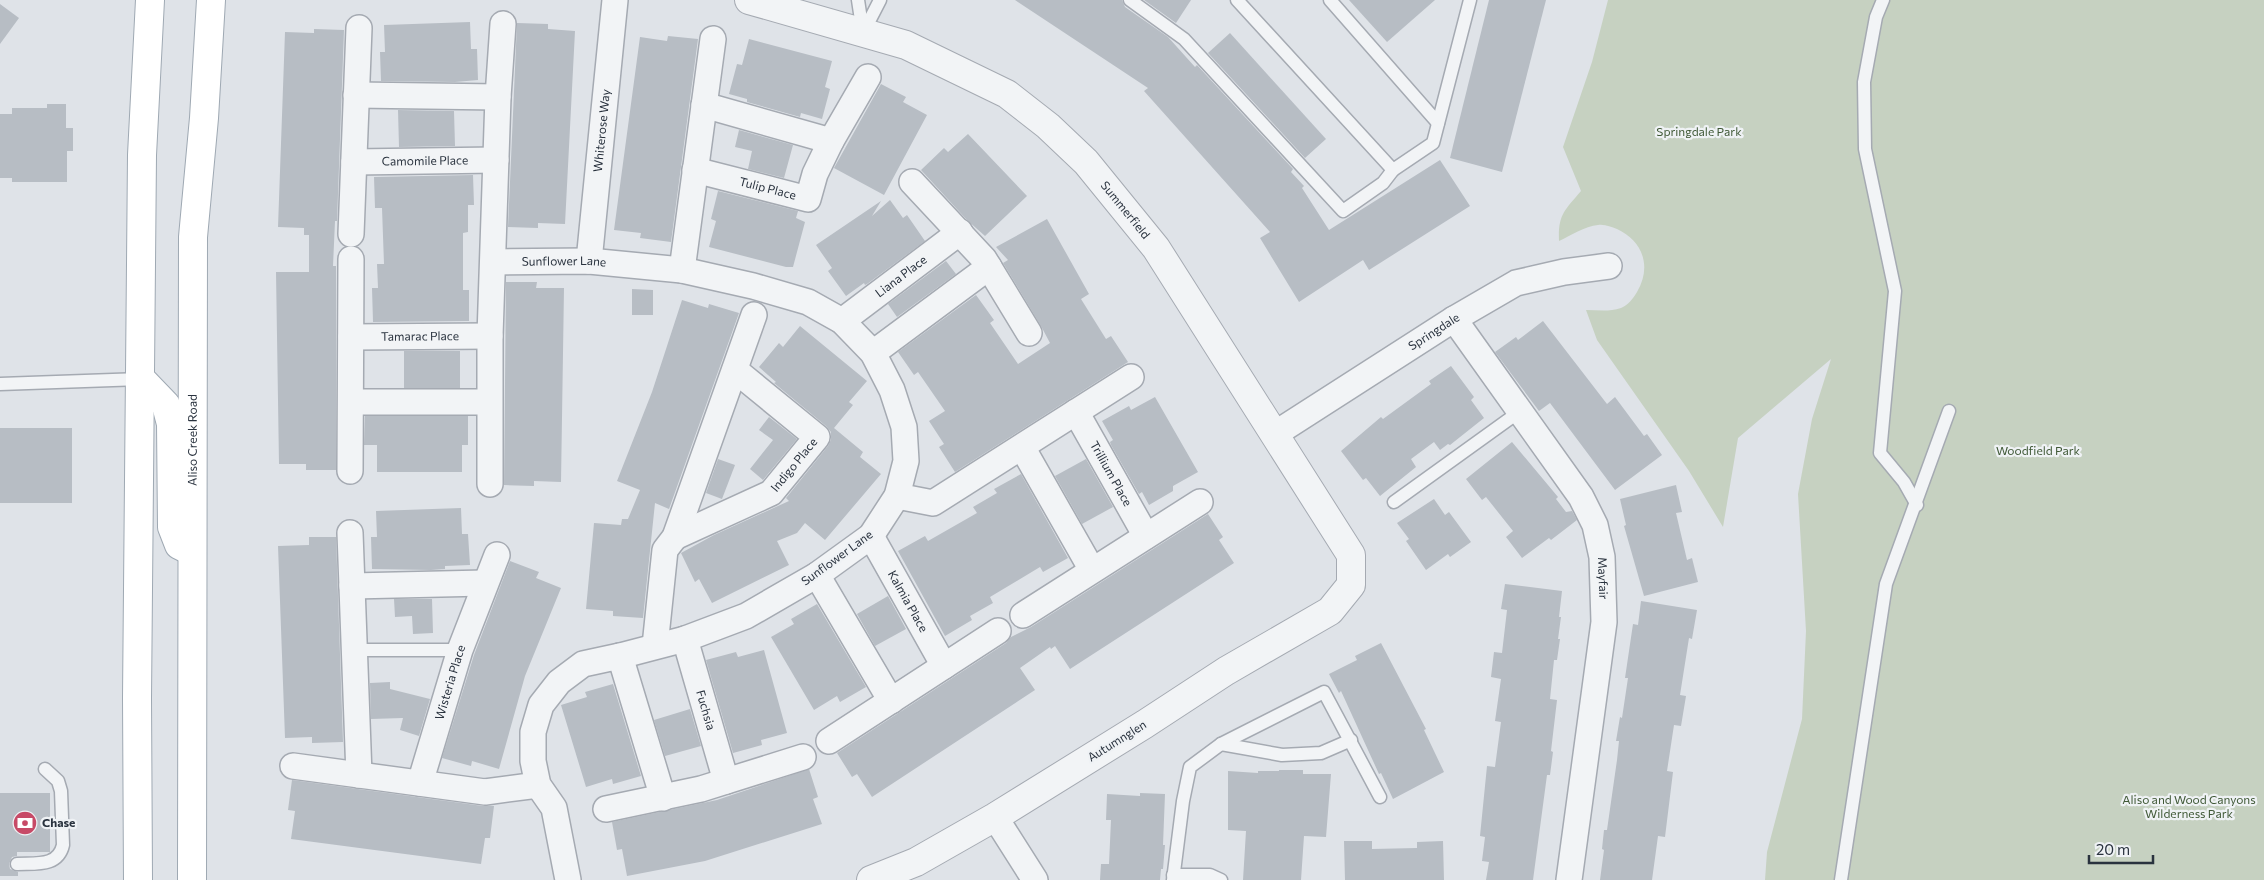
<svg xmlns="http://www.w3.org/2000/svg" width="2264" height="880" viewBox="0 0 2264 880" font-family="Commissioner,sans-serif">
<rect width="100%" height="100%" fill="#dfe3e8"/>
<path fill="#c6d1c1" d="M 1608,0 L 2264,0 L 2264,880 L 1765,880 L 1767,852 L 1802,719 L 1806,631 L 1798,494 L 1812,419 L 1831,359 L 1738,438 L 1723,527 L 1689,471 L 1597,340 L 1586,310 C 1598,310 1609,312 1621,308 C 1628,305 1633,299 1637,292 C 1652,267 1643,241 1617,229 C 1611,227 1605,224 1598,225 C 1585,226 1570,236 1559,241 C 1558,215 1564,211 1581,191 L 1563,147 L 1592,62 Z"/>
<g fill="#b7bdc4">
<path d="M 1015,0 L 1122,0 L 1125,7 L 1168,37 L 1195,67 L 1197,65 L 1293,169 L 1291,172 L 1304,186 L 1302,188 L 1329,230 L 1440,160 L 1470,206 L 1369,270 L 1363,260 L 1299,302 L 1260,238 L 1270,232 L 1144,91 L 1148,88 Z"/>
<path d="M 1144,0 L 1191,0 L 1176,23 Z"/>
<path d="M 1349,0 L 1435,0 L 1387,42 Z"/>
<path d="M 1489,0 L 1546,0 L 1502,172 L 1450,158 Z"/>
<path d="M 0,4 L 19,18 L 0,44 Z"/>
<path d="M 470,22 L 471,49 L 477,49 L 478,80 L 455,82 L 381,81 L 380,52 L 385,52 L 384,25 Z"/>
<path d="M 517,23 L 548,24 L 548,29 L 575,31 L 565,224 L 538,223 L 538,228 L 508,227 Z"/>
<path d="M 314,29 L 344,30 L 337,221 L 335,221 L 333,266 L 336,266 L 336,470 L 306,470 L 306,464 L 279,464 L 276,272 L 309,272 L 309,235 L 304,235 L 304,228 L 278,227 L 285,32 L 314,33 Z"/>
<path d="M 1230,33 L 1326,139 L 1305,158 L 1208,53 Z"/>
<path d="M 668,36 L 698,39 L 671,242 L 640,238 L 641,233 L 614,230 L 640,37 L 667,41 Z"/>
<path d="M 749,39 L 832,61 L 825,87 L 830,89 L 822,119 L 801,113 L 800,117 L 747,102 L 747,99 L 729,94 L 737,64 L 742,65 Z"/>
<path d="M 881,84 L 906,97 L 903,102 L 927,115 L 884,195 L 834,168 Z"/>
<path d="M 47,104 L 66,104 L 66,128 L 73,128 L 73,151 L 67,151 L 67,182 L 12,182 L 12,178 L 0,178 L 0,114 L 12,114 L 12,108 L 47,108 Z"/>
<path d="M 398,110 L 454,111 L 455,146 L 399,147 Z"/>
<path d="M 739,130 L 793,145 L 784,178 L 748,169 L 752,151 L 735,147 Z"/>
<path d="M 968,134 L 1027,196 L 985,236 L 967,220 L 921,170 L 944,148 L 948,152 Z"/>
<path d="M 473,175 L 474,205 L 468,205 L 468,232 L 463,233 L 463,290 L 469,290 L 469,321 L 373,322 L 372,288 L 378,288 L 377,264 L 384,264 L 382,208 L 375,208 L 374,177 Z"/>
<path d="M 718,191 L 798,211 L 796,218 L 805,222 L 793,267 L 786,267 L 709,247 L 716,221 L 711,219 Z"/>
<path d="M 890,200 L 903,218 L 907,215 L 925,241 L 867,284 L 865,285 L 864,283 L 846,296 L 828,271 L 832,268 L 816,245 L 881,201 L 872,216 Z"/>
<path d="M 1047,219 L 1089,294 L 1081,299 L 1106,339 L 1111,336 L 1128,362 L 955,472 L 939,447 L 944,444 L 929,421 L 945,411 L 918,372 L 914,375 L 898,352 L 976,295 L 994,320 L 990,323 L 1018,364 L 1050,343 L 1041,326 L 1003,263 L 1008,260 L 996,247 Z"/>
<path d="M 946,261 L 956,274 L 897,317 L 888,304 Z"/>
<path d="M 506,282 L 537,282 L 536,288 L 564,288 L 561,482 L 534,481 L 534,486 L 504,485 Z"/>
<path d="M 632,289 L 653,290 L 653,315 L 632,315 Z"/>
<path d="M 682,300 L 708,308 L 709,304 L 739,313 L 669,509 L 655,503 L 643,618 L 613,616 L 613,611 L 586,609 L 594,523 L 621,525 L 622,519 L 628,519 L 640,490 L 617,481 L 652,392 Z"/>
<path d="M 1543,321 L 1607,404 L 1615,397 L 1644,436 L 1647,434 L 1662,455 L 1615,490 L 1550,403 L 1539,411 L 1495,352 L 1516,337 L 1518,340 Z"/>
<path d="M 800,326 L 867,381 L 849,402 L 853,405 L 834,428 L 863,452 L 860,457 L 881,474 L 825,540 L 805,523 L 797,533 L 777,541 L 789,565 L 712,603 L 699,579 L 695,582 L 681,553 L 714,535 L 789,501 L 786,498 L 828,446 L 831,440 L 831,432 L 826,426 L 774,383 L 776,382 L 759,367 L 779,343 L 783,347 Z"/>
<rect x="404" y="351" width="56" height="37"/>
<path d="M 1451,366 L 1474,397 L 1471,400 L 1484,418 L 1450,445 L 1448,444 L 1440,450 L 1434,442 L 1411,459 L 1416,467 L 1380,496 L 1366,478 L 1363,480 L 1341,451 L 1381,417 L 1383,419 L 1431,384 L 1429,381 Z"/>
<path d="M 1155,397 L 1198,472 L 1173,486 L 1173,491 L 1149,505 L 1142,492 L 1139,494 L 1111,445 L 1110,442 L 1113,440 L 1102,421 L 1129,406 L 1131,410 Z"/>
<path d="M 365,416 L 468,416 L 468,445 L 462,445 L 462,472 L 377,472 L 377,445 L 364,445 Z"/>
<path d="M 769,417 L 797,439 L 763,480 L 750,469 L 773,440 L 759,430 Z"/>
<rect x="0" y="428" width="72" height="75"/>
<path d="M 1512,442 L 1558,497 L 1556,499 L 1566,512 L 1572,511 L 1577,520 L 1551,540 L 1549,538 L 1522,558 L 1506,537 L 1513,531 L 1486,497 L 1482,500 L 1466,479 Z"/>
<path d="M 718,459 L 735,465 L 722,499 L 706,493 Z"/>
<path d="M 1086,459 L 1113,507 L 1082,524 L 1055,476 Z"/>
<path d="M 1021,474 L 1068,558 L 1043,572 L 1040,567 L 990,597 L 993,603 L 970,616 L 972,620 L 945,636 L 898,551 L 925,536 L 928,541 L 977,513 L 973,507 L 997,493 L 994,489 Z"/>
<path d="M 1676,485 L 1682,512 L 1676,513 L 1687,560 L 1692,558 L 1698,582 L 1644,596 L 1624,526 L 1626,525 L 1620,499 Z"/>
<path d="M 1434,499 L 1445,515 L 1449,512 L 1471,542 L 1450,557 L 1448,554 L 1426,570 L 1406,541 L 1409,539 L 1397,523 Z"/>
<path d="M 461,508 L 462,534 L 468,534 L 470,565 L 445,566 L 445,569 L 431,570 L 372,569 L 371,537 L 377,537 L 376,511 Z"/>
<path d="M 1208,514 L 1223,537 L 1219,540 L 1234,563 L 1070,669 L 1055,646 L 1051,649 L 1050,647 L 1020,668 L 1035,690 L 872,797 L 857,774 L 852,777 L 837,753 L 1006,643 L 1011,637 L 1031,627 Z"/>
<path d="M 309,537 L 336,537 L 343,742 L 312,743 L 312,737 L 285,738 L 278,546 L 309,545 Z"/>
<path d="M 510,561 L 539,572 L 536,578 L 561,588 L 525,676 L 499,769 L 472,761 L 471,766 L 442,758 L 474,655 Z"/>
<path d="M 1505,584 L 1562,591 L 1559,617 L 1561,617 L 1558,639 L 1560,639 L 1557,660 L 1554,660 L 1550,699 L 1557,700 L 1551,751 L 1553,752 L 1550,775 L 1547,775 L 1533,880 L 1486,880 L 1489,862 L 1482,861 L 1485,837 L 1480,836 L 1487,766 L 1495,767 L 1501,722 L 1495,721 L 1501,679 L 1491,677 L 1494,652 L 1502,653 L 1507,610 L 1501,609 Z"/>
<path d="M 888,596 L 906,629 L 875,646 L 857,614 Z"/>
<path d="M 394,599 L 432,599 L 433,633 L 413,634 L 412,616 L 395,617 Z"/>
<path d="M 1641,601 L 1697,610 L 1692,639 L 1689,638 L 1680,695 L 1686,696 L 1681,726 L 1674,725 L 1667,771 L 1673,772 L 1665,837 L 1658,836 L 1652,880 L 1600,880 L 1604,850 L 1602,849 L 1604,830 L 1607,830 L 1617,760 L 1619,741 L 1616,741 L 1620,717 L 1622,718 L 1628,678 L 1625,678 L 1633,624 L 1638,625 Z"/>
<path d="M 817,604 L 866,687 L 840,702 L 837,696 L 814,710 L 771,637 L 794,624 L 791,619 Z"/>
<path d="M 1381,643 L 1426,729 L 1424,730 L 1444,772 L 1393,799 L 1381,773 L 1379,774 L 1341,691 L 1339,693 L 1329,674 L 1357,660 L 1355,656 Z"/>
<path d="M 764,650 L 787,733 L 761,740 L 762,745 L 733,753 L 706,660 L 736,652 L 738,657 Z"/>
<path d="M 390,682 L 390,689 L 430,699 L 419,736 L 400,730 L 403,718 L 371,719 L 370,683 Z"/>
<path d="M 613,684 L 641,776 L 613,784 L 612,779 L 586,787 L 561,705 L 587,697 L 585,692 Z"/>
<path d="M 690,709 L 701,746 L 665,756 L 654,720 Z"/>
<path d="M 809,769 L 818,797 L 813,799 L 822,824 L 705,861 L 627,876 L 622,849 L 617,850 L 612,822 L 717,800 Z"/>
<path d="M 1279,770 L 1303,770 L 1303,774 L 1331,774 L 1326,837 L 1304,836 L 1301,880 L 1243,880 L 1246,831 L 1228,830 L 1228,771 L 1258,773 L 1258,771 L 1279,771 Z"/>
<path d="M 292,780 L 483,806 L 494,806 L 490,838 L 485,838 L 481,864 L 291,839 L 295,811 L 288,810 Z"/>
<path d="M 0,793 L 50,793 L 50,852 L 17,852 L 17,856 L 12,857 L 9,864 L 10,869 L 18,872 L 18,876 L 0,876 Z"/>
<path d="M 1140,793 L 1165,794 L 1163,845 L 1165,845 L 1163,869 L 1161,869 L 1160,880 L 1100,880 L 1101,864 L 1109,864 L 1111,820 L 1106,820 L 1107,794 L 1140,796 Z"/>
<path d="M 1344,841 L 1372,841 L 1372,849 L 1417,848 L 1417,842 L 1443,841 L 1444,880 L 1345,880 Z"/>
</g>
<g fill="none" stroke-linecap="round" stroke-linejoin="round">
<g stroke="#a5aab2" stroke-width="15">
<g id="service">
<path d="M 858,0 L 863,33"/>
<path d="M 1130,0 L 1184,39 L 1343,211 L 1383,183 L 1393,170"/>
<path d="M 1237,0 L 1393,170 L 1433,143 L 1470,0"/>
<path d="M 1330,0 L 1438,123"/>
<path d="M 1883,0 L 1876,17 L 1864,82 L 1865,149 L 1895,291 L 1880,453 L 1904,482 L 1917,505"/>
<path d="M 863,33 L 880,0"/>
<path d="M 0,384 L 141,379"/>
<path d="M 1394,502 L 1519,412"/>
<path d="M 354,650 L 460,650"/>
<path d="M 1221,744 L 1282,755 L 1321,753 L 1351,740"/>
<path d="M 17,864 C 36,863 58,867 63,845 L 61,791 L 58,781 L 45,769"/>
<path d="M 1173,875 L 1210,875 L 1221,880"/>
<path d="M 1173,880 L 1183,801 L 1190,767 L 1221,744 L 1324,692 L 1380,797"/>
<path d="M 1841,880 L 1886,584 L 1949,411"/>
</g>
</g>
<g stroke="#a5aab2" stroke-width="28">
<g id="minor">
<path d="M 356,95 L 498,97"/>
<path d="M 831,141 L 868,77"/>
<path id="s1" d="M 354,162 L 496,160"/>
<path id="s2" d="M 695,170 L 808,199 L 815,174 L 831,141 L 704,105"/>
<path d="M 912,182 L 984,259 L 1029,333"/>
<path d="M 351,234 L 359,28"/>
<path id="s3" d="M 589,261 L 615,0"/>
<path id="s4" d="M 494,262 L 589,261 L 682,270 L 753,286 L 808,302 L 842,321 L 873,353 L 892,390 L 904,427 L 906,461 L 897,496 L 871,536 L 817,575 L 746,616 L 685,639 L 620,656 L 583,664 L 559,682 L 541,705 L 533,732 L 533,761 L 538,785 L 554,808 L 568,880"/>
<path d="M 682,270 L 713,39"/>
<path id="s5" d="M 1454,319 L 1581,497 L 1595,525 L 1602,557 L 1604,622 L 1569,880"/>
<path id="s6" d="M 842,321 L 960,232"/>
<path id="s7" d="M 351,337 L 490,336"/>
<path d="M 873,353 L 989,267"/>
<path d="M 351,402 L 489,402"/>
<path id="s8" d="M 1076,412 L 1146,536"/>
<path id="s9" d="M 1275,434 L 1454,319 L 1516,283 L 1564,272 L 1609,266"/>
<path d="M 1022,447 L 1092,570"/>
<path d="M 350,471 L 351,259"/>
<path d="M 490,484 L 490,336 L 498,97 L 503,24"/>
<path d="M 897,496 L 933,503 L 1131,377"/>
<path d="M 350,533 L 359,775"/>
<path id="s10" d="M 871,536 L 944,666"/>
<path id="s11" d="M 675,537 L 771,493 L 817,437 L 735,370"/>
<path d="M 817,575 L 891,701"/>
<path d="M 352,586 L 485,583"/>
<path d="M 1023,615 L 1200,502"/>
<path id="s12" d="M 685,639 L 726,781"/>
<path d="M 655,646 L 665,550 L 675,537 L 754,315"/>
<path d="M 620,656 L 663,798"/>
<path d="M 829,741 L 998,631"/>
<path d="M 293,766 L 485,792 L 538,785"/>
<path id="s13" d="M 420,783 L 460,650 L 497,555"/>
<path d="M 606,809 L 701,789 L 803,757"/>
<path d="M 995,817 L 1035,880"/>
</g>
</g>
<g stroke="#a5aab2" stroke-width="30">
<g id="tertiary">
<path id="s14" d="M 749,0 L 906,45 L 1007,94 L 1048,126 L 1086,162 L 1156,248 L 1351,555 L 1351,585 L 1330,611 L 1226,671 L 1145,724 L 995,817 L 916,862 L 871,880"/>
</g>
</g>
<g stroke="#9fa9b3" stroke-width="30">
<g id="primary">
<path d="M 141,379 L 166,405 L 171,424 L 172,527 L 179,545 L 191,551"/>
<path d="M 138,880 L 137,698 L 142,155 L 150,0"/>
<path id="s15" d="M 192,880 L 193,237 L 204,118 L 211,0"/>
</g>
</g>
<use href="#service" stroke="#f2f4f6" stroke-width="12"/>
<use href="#minor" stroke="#f2f4f6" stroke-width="25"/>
<use href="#tertiary" stroke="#f2f4f6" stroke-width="28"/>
<use href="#primary" stroke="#fff" stroke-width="28"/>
</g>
<defs>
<g id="bank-disc" transform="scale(1.25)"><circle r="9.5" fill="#c74a67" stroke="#eff2f5"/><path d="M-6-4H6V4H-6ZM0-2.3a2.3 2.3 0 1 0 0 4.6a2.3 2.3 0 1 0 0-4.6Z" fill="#fff"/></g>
</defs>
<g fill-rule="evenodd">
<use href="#bank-disc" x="25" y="823"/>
</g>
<g text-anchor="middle" stroke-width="4.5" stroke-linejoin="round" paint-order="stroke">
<g font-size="12" fill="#29323e" stroke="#eff2f5">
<text dy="4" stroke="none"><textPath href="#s3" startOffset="131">Whiterose Way</textPath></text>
<text dy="4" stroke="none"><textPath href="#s1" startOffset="71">Camomile Place</textPath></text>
<text dy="4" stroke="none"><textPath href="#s2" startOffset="75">Tulip Place</textPath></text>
<text dy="4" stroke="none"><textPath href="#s14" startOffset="442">Summerfield</textPath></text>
<text dy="4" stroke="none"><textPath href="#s4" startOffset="70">Sunflower Lane</textPath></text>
<text dy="4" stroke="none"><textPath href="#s6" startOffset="74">Liana Place</textPath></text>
<text dy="4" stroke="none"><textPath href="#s9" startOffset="189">Springdale</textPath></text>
<text dy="4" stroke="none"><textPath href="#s7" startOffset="69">Tamarac Place</textPath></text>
<text dy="4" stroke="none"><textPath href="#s15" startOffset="440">Aliso Creek Road</textPath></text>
<text dy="4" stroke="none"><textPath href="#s11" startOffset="142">Indigo Place</textPath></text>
<text dy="4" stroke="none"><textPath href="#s8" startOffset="71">Trillium Place</textPath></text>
<text transform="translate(837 558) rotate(-36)" y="4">Sunflower Lane</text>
<text dy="4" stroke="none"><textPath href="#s5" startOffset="304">Mayfair</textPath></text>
<text dy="4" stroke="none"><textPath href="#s10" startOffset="75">Kalmia Place</textPath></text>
<text dy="4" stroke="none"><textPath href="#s13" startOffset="105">Wisteria Place</textPath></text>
<text dy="4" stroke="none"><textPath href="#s12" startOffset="74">Fuchsia</textPath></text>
<text transform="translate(1117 741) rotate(-32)" y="4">Autumnglen</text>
</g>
<g font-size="12" fill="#405937" stroke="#eff2f5">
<text x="1699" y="136">Springdale Park</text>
<text x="2038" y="455">Woodfield Park</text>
<text x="2189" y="804">Aliso and Wood Canyons<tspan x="2189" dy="14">Wilderness Park</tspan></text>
</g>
<g font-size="12" font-weight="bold" fill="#29323e" stroke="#eff2f5" text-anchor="start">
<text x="42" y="827">Chase</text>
</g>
</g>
<path d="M2089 855v8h64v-8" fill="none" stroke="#29323e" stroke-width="2.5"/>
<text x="2096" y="855" font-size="15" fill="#29323e" stroke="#eff2f5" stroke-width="4" paint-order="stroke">20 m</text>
</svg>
